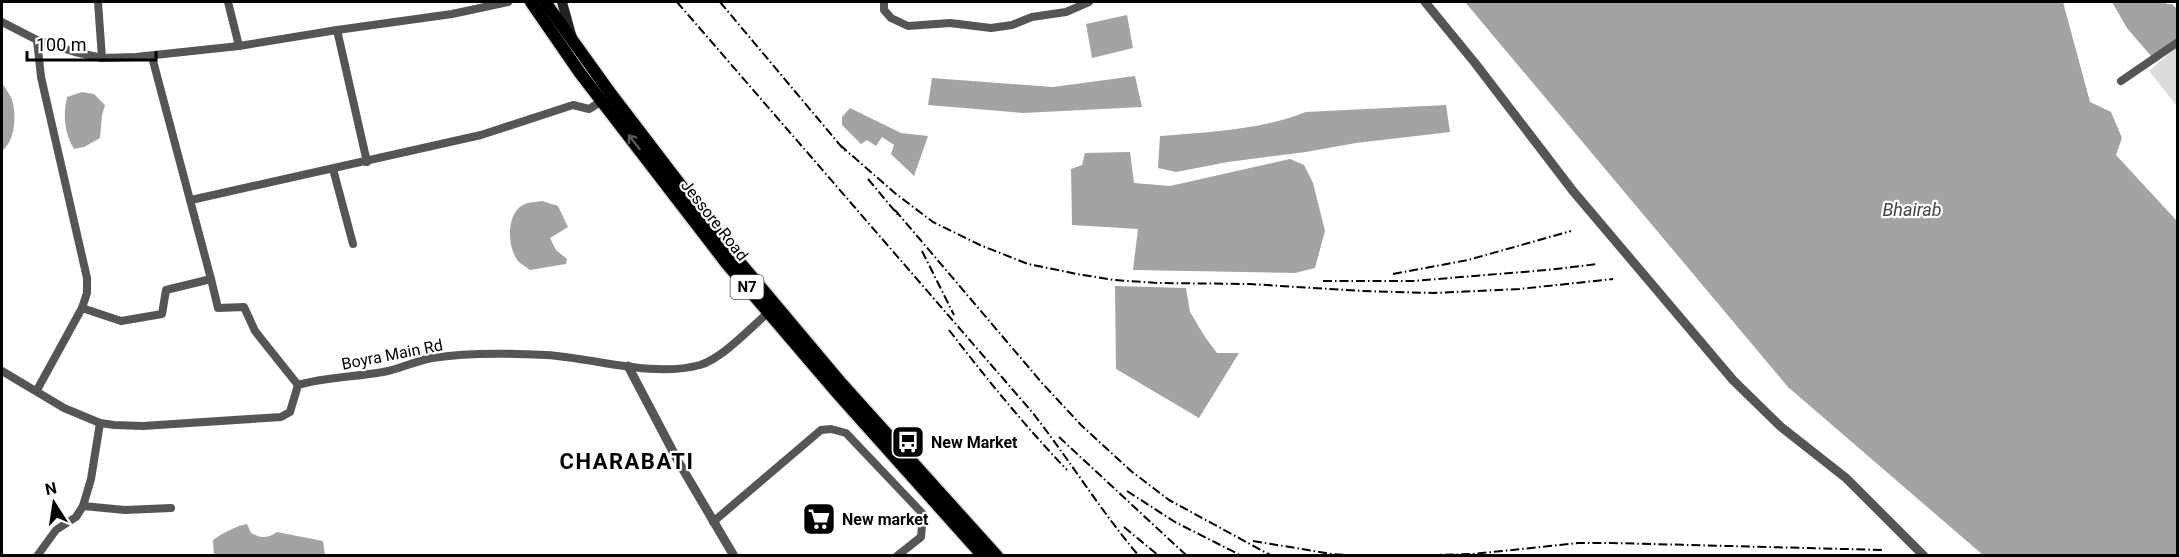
<svg xmlns="http://www.w3.org/2000/svg" width="2179" height="557" viewBox="0 0 2179 557" font-family="Roboto,sans-serif">
<rect width="100%" height="100%" fill="#fff"/>
<path fill="#dcdcdc" d="M 2177,47 L 2177,106 L 2149,71 Z"/>
<g fill="#a3a3a3">
<path d="M 1465,2 L 2063,2 L 2090,102 L 2111,112 L 2122,138 L 2116,155 L 2177,221 L 2177,555 L 1983,555 L 1788,387 Z"/>
<path d="M 2112,2 L 2165,2 L 2167,4 L 2172,4 L 2176,8 L 2177,42 L 2154,56 L 2151,56 L 2127,28 Z"/>
<path d="M 1127,15 L 1133,48 L 1092,58 L 1086,24 Z"/>
<path d="M 1135,76 L 1142,107 L 1023,113 L 928,105 L 932,78 L 1053,87 Z"/>
<path d="M 2,83 C 5,88 10,94 12,100 C 17,116 15,141 2,151 Z"/>
<path d="M 82,92 L 94,94 L 105,105 L 102,115 L 100,138 L 84,147 L 74,149 C 64,132 63,116 67,97 Z"/>
<path d="M 1446,105 L 1450,132 L 1356,143 L 1306,152 L 1228,162 L 1176,172 L 1158,168 L 1160,136 C 1209,132 1260,130 1306,112 Z"/>
<path d="M 850,108 L 901,133 L 928,136 L 914,176 L 891,154 L 894,145 L 882,137 L 876,146 L 867,140 L 861,144 L 842,125 L 842,117 Z"/>
<path d="M 1130,152 L 1134,183 L 1170,186 L 1290,159 L 1304,165 L 1313,183 L 1325,231 L 1315,268 L 1295,273 L 1133,270 L 1138,229 L 1072,225 L 1071,169 L 1082,165 L 1085,153 Z"/>
<path d="M 542,201 L 558,206 L 568,227 L 550,238 L 556,250 L 567,259 L 566,264 L 530,270 C 526,267 521,264 518,261 C 507,247 506,214 523,205 C 528,202 536,202 542,201 Z"/>
<path d="M 1115,286 L 1186,288 L 1190,312 L 1205,337 L 1217,353 L 1239,353 L 1199,418 L 1116,369 Z"/>
<path d="M 247,524 L 251,533 C 261,538 267,539 277,532 L 323,541 L 325,555 L 214,555 L 213,540 C 221,534 238,525 247,524 Z"/>
</g>
<g fill="none" stroke-linecap="round" stroke-linejoin="round">
<g stroke="#dbdbdb" stroke-width="15">
<g id="trunk">
<path d="M 531,2 L 580,73 L 727,264 L 839,395 L 983,556"/>
<path d="M 545,2 L 611,94 L 737,259 L 842,384 L 997,556"/>
</g>
</g>
<g stroke="#555" stroke-width="8">
<path d="M 98,2 L 102,58"/>
<path d="M 228,2 L 239,46"/>
<path d="M 884,2 L 884,10 L 891,18 L 908,26 L 950,23 L 991,28 L 1012,25 L 1032,17 L 1066,12 L 1089,2"/>
<path d="M 2,22 L 37,40 L 75,52 L 102,58 L 136,57 L 239,46 L 337,30 L 452,14 L 508,2"/>
<path d="M 337,30 L 367,162"/>
<path d="M 37,40 L 41,77 L 87,278 L 87,293 L 82,308"/>
<path d="M 152,57 L 211,279"/>
<path d="M 2121,81 L 2178,42"/>
<path d="M 333,169 L 353,244"/>
<path d="M 191,200 L 481,135 L 573,105 L 589,109 L 602,101"/>
<path d="M 2,371 L 64,408 L 100,423 L 114,425 L 143,426 L 281,417 L 290,412 L 298,385 C 326,377 355,377 383,372 C 400,369 415,361 432,358 C 469,352 508,353 546,355 C 595,358 652,378 700,365 C 723,358 750,328 769,312"/>
<path d="M 37,390 L 82,308 L 121,321 L 162,314 L 166,290 L 211,279 L 218,308 L 244,307 L 255,331 L 298,385"/>
<path d="M 83,506 L 125,510 L 171,508"/>
<path d="M 713,522 L 821,430 L 831,429 L 846,433 L 923,514 L 921,537 L 897,556"/>
<path d="M 37,556 L 56,530 L 76,517 L 83,506 L 91,479 L 100,423"/>
</g>
<g stroke="#555" stroke-width="9">
<path d="M 1425,2 L 1475,63 L 1573,191 L 1733,380 L 1780,426 L 1846,478 L 1924,556"/>
<path d="M 628,366 L 678,461 L 734,556"/>
</g>
<path stroke="#222" stroke-width="10" d="M 562,2 L 572,38"/>
<use href="#trunk" stroke="#000" stroke-width="12"/>
<g stroke="#000" stroke-width="2" stroke-dasharray="9 3 1.5 3" stroke-linecap="butt">
<path d="M 677,2 L 1032,412 C 1069,459 1100,510 1139,556"/>
<path d="M 720,2 L 845,151"/>
<path d="M 840,145 L 896,194 L 933,222 L 980,245 L 1028,264 L 1077,274 L 1114,280 L 1158,283 L 1250,284 L 1362,291 L 1434,293 L 1519,289 L 1613,279"/>
<path d="M 868,179 L 899,216"/>
<path d="M 895,210 L 1042,383 L 1081,425 L 1131,471 L 1169,500 L 1272,556"/>
<path d="M 922,251 L 954,315"/>
<path d="M 1393,274 L 1468,260 L 1571,231"/>
<path d="M 1323,281 L 1413,281 L 1547,270 L 1598,264"/>
<path d="M 949,330 C 986,378 1025,426 1067,470"/>
<path d="M 1059,437 L 1187,556"/>
<path d="M 1127,491 L 1175,522 L 1242,556"/>
<path d="M 1124,527 L 1159,556"/>
<path d="M 1253,541 L 1332,554 L 1361,556"/>
<path d="M 1395,556 L 1473,554 L 1579,543 L 1613,543 L 1883,550"/>
</g>
</g>
<defs><path id="oneway-shaft" d="M-6 0H5M1.5-3L5.5 0L1.5 3" fill="none" stroke-width="1.6" stroke-linecap="round" stroke-linejoin="round" transform="scale(1.5)"/></defs>
<use stroke="#595959" href="#oneway-shaft" transform="translate(634 142) rotate(-128)"/>
<defs>
<g id="bus-square" transform="scale(1.725)"><rect x="-9" y="-9" width="18" height="18" rx="4" fill="#000" stroke="#fff"/><path d="M-5-6H5V4H4V6H2V4H-2V6H-4V4H-5ZM-3.5-4V0h7V-4ZM-3.5 1.2v1.5H-2V1.2ZM2 1.2v1.5H3.5V1.2Z" fill="#fff"/></g>
<g id="supermarket-square" transform="scale(1.725)"><rect x="-9" y="-9" width="18" height="18" rx="4" fill="#000" stroke="#fff"/><path d="M-6-5.5h2.5l.6 2H6L4.5 2H-2.5L-4.4-4H-6ZM-1.5 3.2a1.3 1.3 0 1 0 .1 0ZM3 3.2a1.3 1.3 0 1 0 .1 0Z" fill="#fff"/></g>
</defs>
<g fill-rule="evenodd">
<use href="#bus-square" x="908" y="442"/>
<use href="#supermarket-square" x="819" y="519"/>
</g>
<g text-anchor="middle" stroke-width="4.5" stroke-linejoin="round" paint-order="stroke">
<rect fill="#fff" stroke="#4c4c4c" stroke-width="1.5" x="730.5" y="275" width="33" height="24" rx="4.5"/>
<g font-size="15" font-weight="bold" fill="#000">
<text x="747" y="292">N7</text>
</g>
<g font-size="16" fill="#000" stroke="#fff">
<text transform="translate(715 220) rotate(52)" y="6">Jessore Road</text>
<text transform="translate(392 354) rotate(-11)" y="6">Boyra Main Rd</text>
</g>
<g font-size="16" font-weight="bold" fill="#000" stroke="#fff" text-anchor="start">
<text x="931" y="448">New Market</text>
<text x="842" y="525">New market</text>
</g>
<g font-size="18" font-style="italic" fill="#444" stroke="#fff">
<text x="1912" y="216">Bhairab</text>
</g>
<g font-size="22" font-weight="bold" letter-spacing="1.5" fill="#000" stroke="#fff">
<text x="627" y="469">CHARABATI</text>
</g>
</g>
<rect width="2179" height="557" fill="none" stroke="#000000" stroke-width="6"/>
<g transform="translate(54 503) rotate(348)" stroke="#ffffff" stroke-width="4.5" paint-order="stroke">
<path d="M0-4.5L10 22L0 15L-10 22Z" fill="#000000"/>
<text y="-9" font-size="16" font-weight="bold" text-anchor="middle" fill="#000000">N</text>
</g>
<path d="M27 51v9h129v-9" fill="none" stroke="#000000" stroke-width="3"/>
<text x="36" y="51" font-size="18" fill="#000000" stroke="#ffffff" stroke-width="4.5" paint-order="stroke">100 m</text>
</svg>
